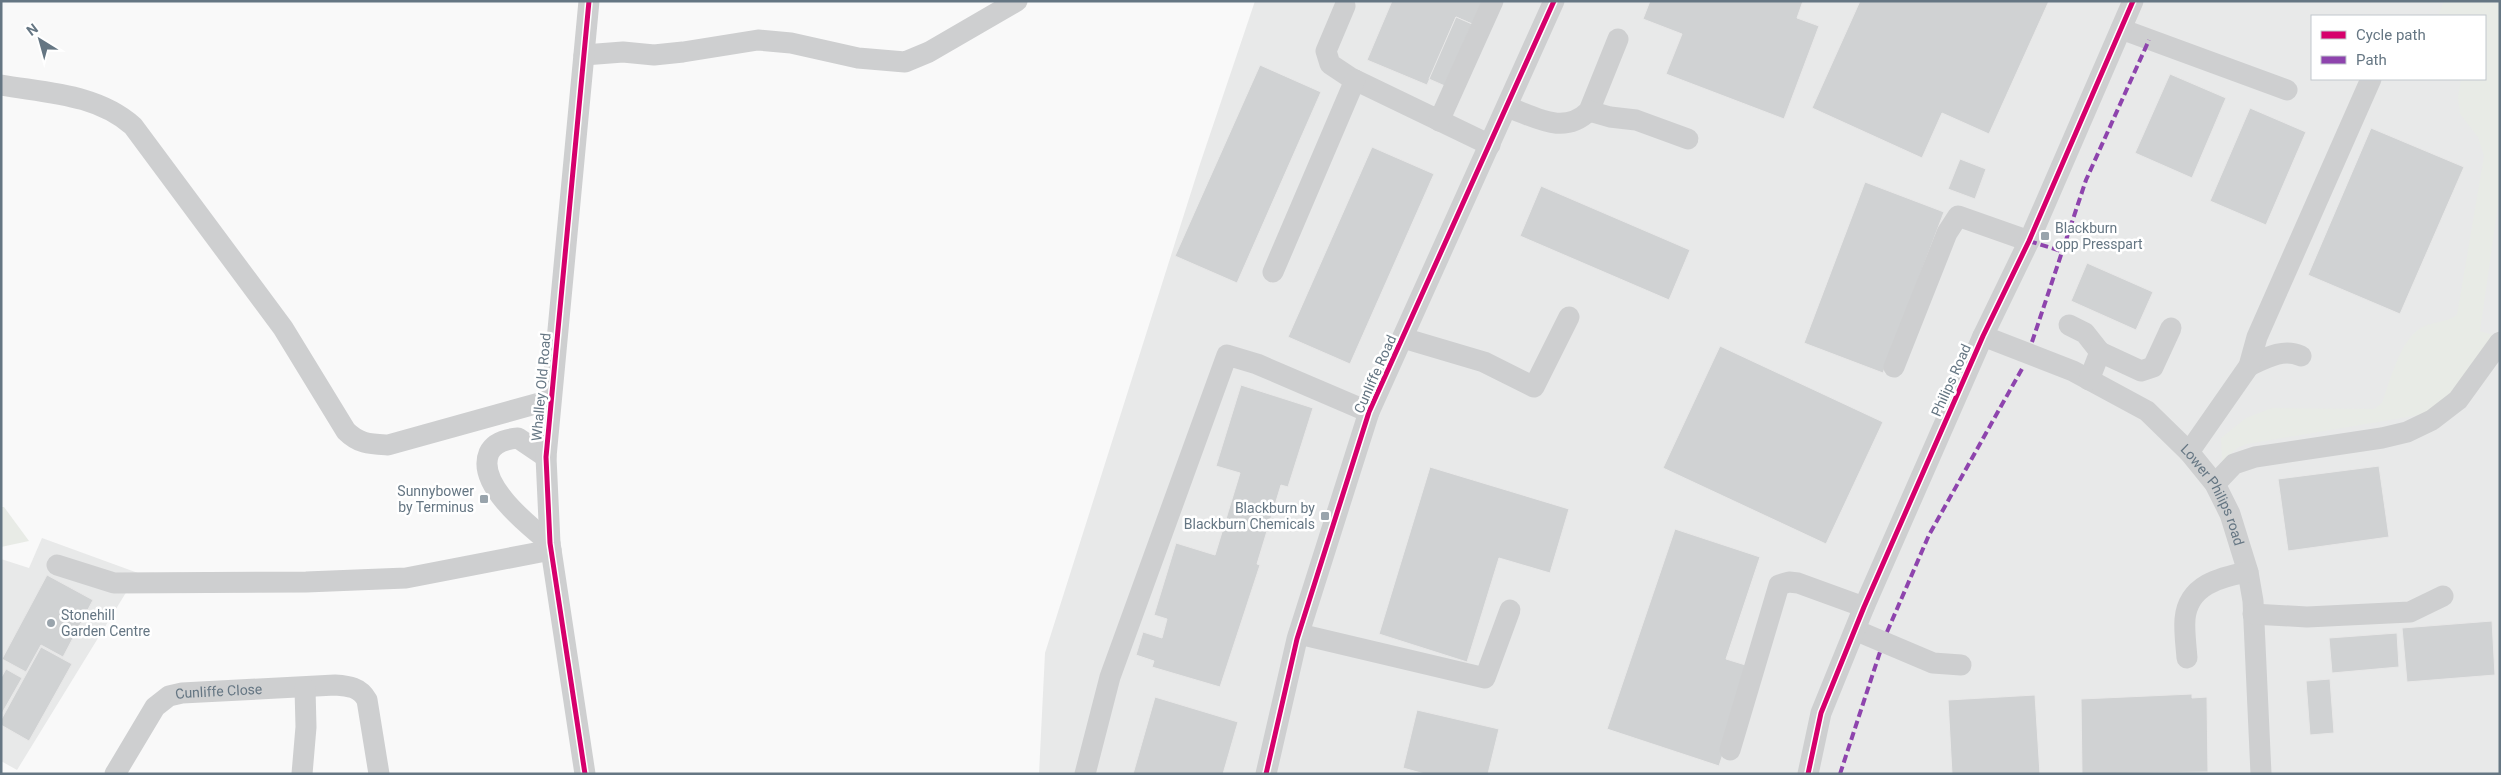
<svg xmlns="http://www.w3.org/2000/svg" width="2501" height="775" viewBox="0 0 2501 775" font-family="Roboto,sans-serif">
<rect width="100%" height="100%" fill="#f9f9f9"/>
<g fill="#e8e9e9" fill-rule="evenodd">
<path d="M 1255,1 L 2500,1 L 2500,774 L 1039,774 L 1045,653 L 1200,164 ZM 2312,16 L 2485,16 L 2485,79 L 2312,79 Z"/>
<path d="M 42,538 L 138,573 L 17,770 L 1,761 L 1,559 L 29,568 Z"/>
</g>
<g fill="#e8ebe6">
<path d="M 2444,1 L 2500,1 L 2500,191 L 2480,331 L 2496,336 L 2478,367 L 2431,413 L 2247,444 L 2237,448 L 2222,462 L 2221,438 L 2246,418 L 2272,408 L 2374,409 L 2382,403 C 2390,381 2400,340 2421,328 C 2432,321 2446,323 2457,315 L 2484,156 L 2478,137 L 2460,114 L 2458,97 L 2461,79 L 2485,79 L 2485,16 L 2438,16 Z"/>
<path d="M 1,507 L 4,507 L 29,541 L 1,547 Z"/>
</g>
<g fill="#d0d2d3" stroke="#e8e8e8">
<path d="M 1392,1 L 1485,1 L 1472,24 L 1456,17 L 1427,85 L 1367,60 Z"/>
<path d="M 1650,1 L 1803,1 L 1797,18 L 1819,26 L 1784,119 L 1666,74 L 1682,34 L 1643,19 Z"/>
<path d="M 1860,1 L 2049,1 L 1989,134 L 1942,113 L 1922,158 L 1812,108 Z"/>
<path d="M 1456,17 L 1472,24 L 1445,86 L 1429,79 Z"/>
<path d="M 1260,65 L 1321,92 L 1237,283 L 1175,256 Z"/>
<path d="M 2170,74 L 2226,98 L 2192,178 L 2135,153 Z"/>
<path d="M 2250,108 L 2306,132 L 2266,225 L 2210,201 Z"/>
<path d="M 2371,128 L 2464,167 L 2400,314 L 2308,275 Z"/>
<path d="M 1372,147 L 1434,174 L 1350,364 L 1288,337 Z"/>
<path d="M 1960,159 L 1986,169 L 1975,199 L 1948,189 Z"/>
<path d="M 1865,182 L 1944,212 L 1883,373 L 1804,343 Z"/>
<path d="M 1541,186 L 1690,250 L 1669,300 L 1520,236 Z"/>
<path d="M 2087,263 L 2153,292 L 2136,330 L 2071,301 Z"/>
<path d="M 1720,346 L 1883,422 L 1826,544 L 1663,468 Z"/>
<path d="M 1241,385 L 1313,408 L 1288,487 L 1281,485 L 1257,564 L 1260,565 L 1220,687 L 1152,667 L 1154,661 L 1136,655 L 1143,632 L 1162,638 L 1167,619 L 1154,615 L 1176,543 L 1215,555 L 1240,473 L 1216,466 Z"/>
<path d="M 2379,466 L 2389,537 L 2288,551 L 2278,479 Z"/>
<path d="M 1430,467 L 1569,509 L 1550,573 L 1499,558 L 1467,662 L 1379,634 Z"/>
<path d="M 1675,529 L 1760,557 L 1726,659 L 1752,667 L 1719,766 L 1607,729 Z"/>
<path d="M 47,575 L 93,600 L 63,657 L 41,645 L 26,672 L 2,659 Z"/>
<path d="M 2492,621 L 2495,675 L 2407,682 L 2402,628 Z"/>
<path d="M 2397,633 L 2399,667 L 2332,673 L 2329,638 Z"/>
<path d="M 41,647 L 72,664 L 29,741 L 1,725 L 1,720 Z"/>
<path d="M 6,669 L 22,678 L 1,715 L 1,678 Z"/>
<path d="M 2330,679 L 2334,733 L 2310,735 L 2306,681 Z"/>
<path d="M 2192,694 L 2192,698 L 2207,697 L 2208,772 L 2082,774 L 2081,699 Z"/>
<path d="M 2035,695 L 2040,774 L 1952,774 L 1948,700 Z"/>
<path d="M 1155,697 L 1238,722 L 1223,774 L 1133,774 Z"/>
<path d="M 1417,710 L 1499,729 L 1488,774 L 1425,774 L 1403,768 Z"/>
</g>
<g fill="none" stroke-linecap="round" stroke-linejoin="round">
<g stroke="#cecfd0" stroke-width="21">
<path d="M 1345,6 L 1326,51 L 1330,64 L 1351,78 L 1490,145"/>
<path d="M 2121,29 L 2287,90"/>
<path d="M 584,55 L 623,52 L 654,55 L 683,52 L 758,40 L 791,43 L 858,58 L 905,62 L 929,52 L 1017,1"/>
<path d="M 1,85 C 47,93 97,94 133,126 L 283,328 L 346,431 C 359,444 370,444 388,445 L 550,400"/>
<path d="M 1507,107 C 1536,117 1563,136 1589,111 L 1618,39"/>
<path d="M 1589,111 L 1610,117 L 1636,120 L 1688,139"/>
<path d="M 1439,121 L 1493,1"/>
<path d="M 1273,272 L 1355,80"/>
<path d="M 2069,325 L 2085,333 L 2100,352"/>
<path id="s1" d="M 1983,336 L 2073,371 L 2147,411 L 2189,452 L 2215,484 L 2230,514 L 2248,572 L 2253,601 L 2261,774"/>
<path d="M 1403,338 L 1484,362 L 1534,387 L 1569,317"/>
<path d="M 2249,366 C 2266,358 2283,348 2301,356"/>
<path d="M 1894,367 L 1947,233 L 1958,216 L 2029,241"/>
<path d="M 2089,380 L 2100,352 L 2141,371 L 2153,367 L 2171,328"/>
<path d="M 2189,452 L 2249,366 L 2257,337 L 2371,79"/>
<path d="M 546,457 L 518,438 C 507,439 494,442 489,453 C 476,484 528,525 550,543"/>
<path d="M 2215,484 L 2234,464 L 2255,457 L 2382,438 L 2407,432 L 2432,420 L 2458,400 L 2500,342"/>
<path d="M 57,565 L 114,583 L 306,582 L 406,578 L 551,550"/>
<path d="M 2253,614 L 2307,617 L 2410,612 L 2443,596"/>
<path d="M 1855,630 L 1933,663 L 1961,665"/>
<path d="M 1299,634 L 1485,678 L 1510,610"/>
<path d="M 2187,658 C 2186,645 2184,631 2185,619 C 2188,585 2220,577 2248,572"/>
<path d="M 1730,750 L 1779,585 L 1789,582 L 1798,583 L 1864,607"/>
<path id="s2" d="M 115,774 L 155,707 L 169,696 L 182,693 L 335,685 C 349,686 360,687 367,700 L 379,774"/>
<path d="M 302,774 L 306,727 L 305,688"/>
<path d="M 585,774 L 550,543 L 546,457 L 589,1"/>
<path d="M 1085,774 L 1110,677 L 1227,355 L 1257,364 L 1369,412"/>
<path d="M 1266,774 L 1297,639 L 1369,412 L 1554,1"/>
<path d="M 1808,774 L 1821,713 L 1864,607 L 1983,336 L 2029,241 L 2133,1"/>
</g>
<g stroke="#8e44ad" stroke-width="4" stroke-dasharray="8 4" stroke-linecap="butt">
<path d="M 2029,241 L 2061,251"/>
<path d="M 2032,342 L 2086,180 L 2149,40"/>
<path d="M 1887,632 L 1929,535 L 2023,367"/>
<path d="M 1840,774 L 1881,649"/>
</g>
<g stroke="#fff" stroke-width="8">
<g id="cycleway">
<path d="M 585,774 L 550,543 L 546,457 L 589,1"/>
<path d="M 1266,774 L 1297,639 L 1369,412 L 1554,1"/>
<path d="M 1808,774 L 1821,713 L 1864,607 L 1983,336 L 2029,241 L 2133,1"/>
</g>
</g>
<use href="#cycleway" stroke="#d6006c" stroke-width="5"/>
</g>
<g fill="#99a4ac" stroke="#fff" stroke-width="2">
<rect x="2040" y="231" width="10" height="10" rx="2.5"/>
<rect x="479" y="494" width="10" height="10" rx="2.5"/>
<rect x="1320" y="511" width="10" height="10" rx="2.5"/>
<circle cx="51" cy="623" r="5"/>
</g>
<g text-anchor="middle" stroke-width="5" stroke-linejoin="round" paint-order="stroke">
<g font-size="14" fill="#657683" stroke="#fff" text-anchor="start">
<text x="2055" y="233">Blackburn<tspan x="2055" dy="16">opp Presspart</tspan></text>
<text x="474" y="496" text-anchor="end">Sunnybower<tspan x="474" dy="16">by Terminus</tspan></text>
<text x="1315" y="513" text-anchor="end">Blackburn by<tspan x="1315" dy="16">Blackburn Chemicals</tspan></text>
<text x="61" y="620">Stonehill<tspan x="61" dy="16">Garden Centre</tspan></text>
</g>
<g font-size="14" fill="#657683" stroke="#fff">
<text transform="translate(1375 374) rotate(-66)" y="5">Cunliffe Road</text>
<text transform="translate(1951 380) rotate(-66)" y="5">Philips Road</text>
<text transform="translate(541 387) rotate(-85)" y="5">Whalley Old Road</text>
<text dy="5" stroke="none"><textPath href="#s1" startOffset="289">Lower Philips road</textPath></text>
<text dy="5" stroke="none"><textPath href="#s2" startOffset="146">Cunliffe Close</textPath></text>
</g>
</g>
<rect width="2501" height="775" fill="none" stroke="#657683" stroke-width="5"/>
<rect x="2311" y="15" width="175" height="65" fill="#ffffff" stroke="#c1c8cd"/>
<rect x="2321" y="31" width="25" height="8" fill="#d6006c" stroke="#c1c8cd"/>
<text x="2356" y="40" font-size="15" fill="#657683">Cycle path</text>
<rect x="2321" y="56" width="25" height="8" fill="#8e44ad" stroke="#c1c8cd"/>
<text x="2356" y="65" font-size="15" fill="#657683">Path</text>
<g transform="translate(40 40) rotate(323)" stroke="#ffffff" stroke-width="4" paint-order="stroke">
<path d="M0-4L9 19L0 12L-9 19Z" fill="#657683"/>
<text y="-8" font-size="14" font-weight="bold" text-anchor="middle" fill="#657683">N</text>
</g>
</svg>
